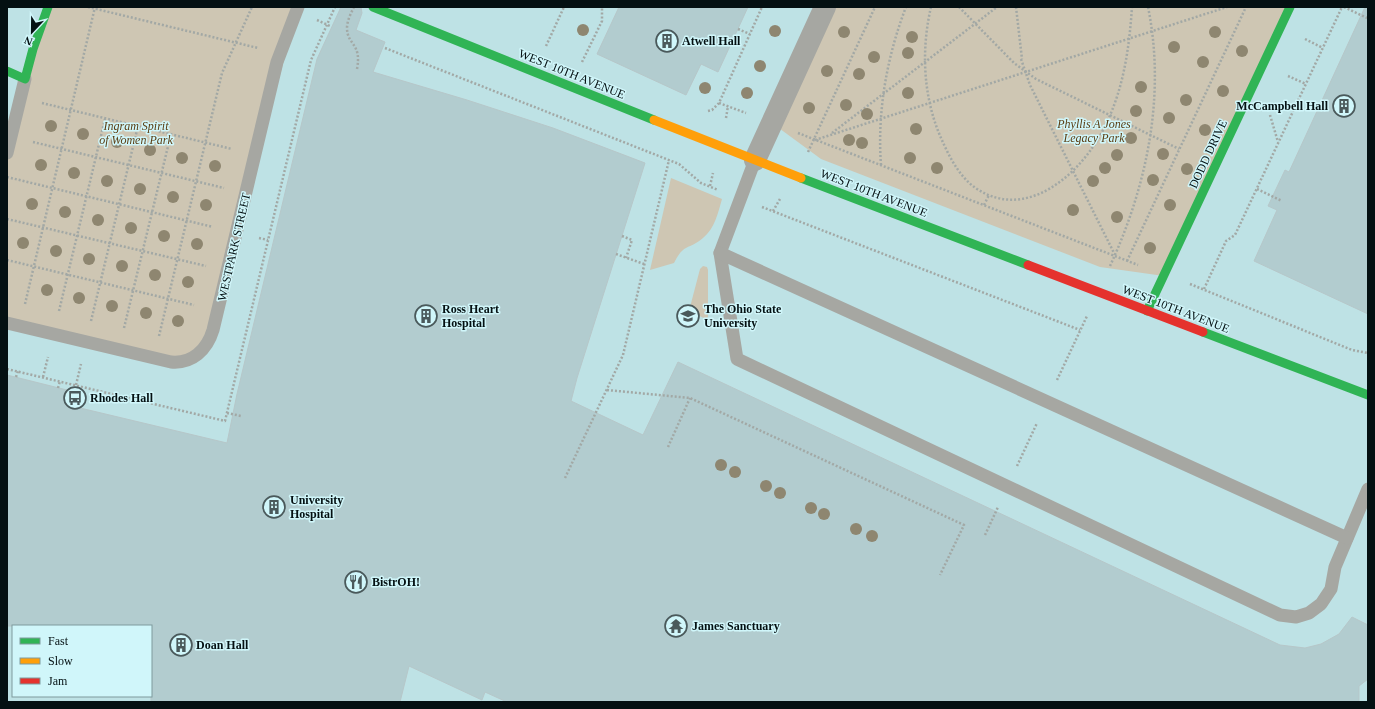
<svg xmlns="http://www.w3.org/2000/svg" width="1375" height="709" viewBox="0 0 1375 709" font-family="Georgia,serif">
<rect width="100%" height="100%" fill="#cde1e3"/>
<path fill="#bee2e5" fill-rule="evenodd" d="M 7,7 L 1368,7 L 1368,702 L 7,702 ZM 13,626 L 151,626 L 151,696 L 13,696 Z"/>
<g fill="#cec6b3">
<path d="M 48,7 L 298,7 L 213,330 L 187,361 L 7,323 L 7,153 Z"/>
<path d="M 825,7 L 1290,7 L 1164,276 L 1100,267 L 821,159 L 772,123 Z"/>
<path d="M 671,178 L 722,199 C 718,213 715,228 703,238 C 689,250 684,243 674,263 L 650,270 Z"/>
<path d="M 703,266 L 707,267 L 708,270 L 708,320 L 689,311 L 700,269 Z"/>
</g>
<g fill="#b2cccf" stroke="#b6c7c9">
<path d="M 341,7 L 361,7 L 362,13 L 356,30 L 385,42 L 373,72 L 467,100 L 553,128 L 645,163 L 577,378 L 571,401 L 643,435 L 678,362 L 1280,645 L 1305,648 L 1321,644 L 1339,634 L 1352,617 L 1368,625 L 1368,679 L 1359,686 L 1359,702 L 507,702 L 485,692 L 482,700 L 409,666 L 400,702 L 151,702 L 151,626 L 7,626 L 7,375 L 79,393 L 76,407 L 227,443 L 237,394 L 317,59 Z"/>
<path d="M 619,7 L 748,7 L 718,72 L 701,64 L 686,95 L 597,54 Z"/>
<path d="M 1365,7 L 1368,7 L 1368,314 L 1254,261 L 1277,210 L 1268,206 L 1285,170 L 1289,172 Z"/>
</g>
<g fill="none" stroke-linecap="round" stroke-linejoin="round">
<g stroke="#a2a8a5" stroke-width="2.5" stroke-dasharray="2 2" stroke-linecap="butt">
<path d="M 88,7 L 258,48"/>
<path d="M 931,7 C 921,50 923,97 941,138 C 949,156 959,177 977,189 C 1027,221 1079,175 1102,132 C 1123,93 1129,51 1132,7"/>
<path d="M 959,7 L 1014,63 L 1036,79 L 1179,149"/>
<path d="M 1016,7 L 1022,59"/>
<path d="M 1344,7 L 1367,18"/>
<path d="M 317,20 L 330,26"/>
<path d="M 738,29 L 750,34"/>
<path d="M 1305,39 L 1323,48"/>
<path d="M 546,46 L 564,7"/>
<path d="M 385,48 L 679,164 L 701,183 L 718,190"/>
<path d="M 1021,59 L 1030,85 L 1115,255"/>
<path d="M 582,62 L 602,21 L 602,7"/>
<path d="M 1288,76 L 1306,84"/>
<path d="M 42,103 L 232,149"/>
<path d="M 719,103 L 746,113"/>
<path d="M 708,111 L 712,110 L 719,103 L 762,7"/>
<path d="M 1270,115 L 1278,142"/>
<path d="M 726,118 L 728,106"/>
<path d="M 798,133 L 1138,265"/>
<path d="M 832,133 L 997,7"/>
<path d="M 815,140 L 1227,7"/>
<path d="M 33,142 L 224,188"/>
<path d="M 808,152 L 875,7"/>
<path d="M 881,165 C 877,112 887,56 906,7"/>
<path d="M 7,177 L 213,227"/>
<path d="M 710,186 L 713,173"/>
<path d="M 1257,189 L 1282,201"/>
<path d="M 984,205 L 989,195"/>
<path d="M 762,207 L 1080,330"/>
<path d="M 773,211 L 780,199"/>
<path d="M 7,219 L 206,266"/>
<path d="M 622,236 L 632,240 L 626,258"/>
<path d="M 259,238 L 268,240"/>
<path d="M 616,254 L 644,264"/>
<path d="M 7,260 L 194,305"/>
<path d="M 1127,261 L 1246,7"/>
<path d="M 1110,266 C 1147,186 1166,95 1148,7"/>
<path d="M 1190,284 L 1352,350 L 1368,353"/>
<path d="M 1204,289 L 1226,241 L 1235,235 L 1342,7"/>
<path d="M 25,304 L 95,7"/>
<path d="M 59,311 L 105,119"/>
<path d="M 91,321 L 138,126"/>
<path d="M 124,328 L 171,134"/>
<path d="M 159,336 L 222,73 L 252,7"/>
<path d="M 7,369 L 225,421 L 311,60 L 335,7"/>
<path d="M 16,377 L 18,371"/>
<path d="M 43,377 L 48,357"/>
<path d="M 1057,380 L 1087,316"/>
<path d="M 76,385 L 81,364"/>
<path d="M 58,388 L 60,381"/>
<path d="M 607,390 L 690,398 L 964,525 L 940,575"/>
<path d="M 227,413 L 241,416"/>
<path d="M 668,447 L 690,398"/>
<path d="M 1017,466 L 1037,423"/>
<path d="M 565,478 L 623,355 L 669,160"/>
<path d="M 985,535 L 998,507"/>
</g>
<g stroke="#a6a7a2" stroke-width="13">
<path d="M 7,153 L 25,79"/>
<path d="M 755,160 L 720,253 L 737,359 L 1280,615 L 1296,617 L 1309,613 L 1321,604 L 1331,589 L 1335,567 L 1368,489"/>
<path d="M 720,253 L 1347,538"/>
<path d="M 7,323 L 171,362 C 192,364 207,350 213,330 L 277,62 L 298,7"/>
</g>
<path stroke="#a6a7a2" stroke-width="22" d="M 755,160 L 825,7"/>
<g stroke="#30b455" stroke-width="9">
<path d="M 373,7 L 654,120"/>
<path d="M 7,71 L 25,79 L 33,49 L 48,7"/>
<path d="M 801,178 L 1028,265"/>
<path d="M 1147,311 L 1290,7"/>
<path d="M 1203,332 L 1368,395"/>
</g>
<path stroke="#ff9f0a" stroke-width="9" d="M 654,120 L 801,178"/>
<path stroke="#e5322d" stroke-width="9" d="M 1028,265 L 1203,332"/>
<path stroke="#a2a8a5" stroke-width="2.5" stroke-dasharray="2 2" stroke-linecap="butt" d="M 354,7 C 351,13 347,21 347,28 C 347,45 362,43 357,69"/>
</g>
<g fill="#8e8670">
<circle cx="583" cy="30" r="6"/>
<circle cx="775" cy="31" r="6"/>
<circle cx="844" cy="32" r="6"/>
<circle cx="1215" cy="32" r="6"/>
<circle cx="912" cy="37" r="6"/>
<circle cx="1174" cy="47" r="6"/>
<circle cx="1242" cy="51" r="6"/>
<circle cx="908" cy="53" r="6"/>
<circle cx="874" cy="57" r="6"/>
<circle cx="1203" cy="62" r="6"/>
<circle cx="760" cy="66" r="6"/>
<circle cx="827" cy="71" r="6"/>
<circle cx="859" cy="74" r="6"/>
<circle cx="1141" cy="87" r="6"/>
<circle cx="705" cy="88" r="6"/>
<circle cx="1223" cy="91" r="6"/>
<circle cx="747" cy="93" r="6"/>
<circle cx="908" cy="93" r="6"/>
<circle cx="1186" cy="100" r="6"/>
<circle cx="846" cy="105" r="6"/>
<circle cx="809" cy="108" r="6"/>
<circle cx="1136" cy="111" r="6"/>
<circle cx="867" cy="114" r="6"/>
<circle cx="1169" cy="118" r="6"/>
<circle cx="51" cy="126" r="6"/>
<circle cx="916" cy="129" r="6"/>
<circle cx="1205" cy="130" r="6"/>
<circle cx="83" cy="134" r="6"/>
<circle cx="1131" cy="138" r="6"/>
<circle cx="849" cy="140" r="6"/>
<circle cx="117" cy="142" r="6"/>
<circle cx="862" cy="143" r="6"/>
<circle cx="150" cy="150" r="6"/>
<circle cx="1163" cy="154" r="6"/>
<circle cx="1117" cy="155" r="6"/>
<circle cx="182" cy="158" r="6"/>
<circle cx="910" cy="158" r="6"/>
<circle cx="41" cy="165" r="6"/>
<circle cx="215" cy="166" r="6"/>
<circle cx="937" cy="168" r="6"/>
<circle cx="1105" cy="168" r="6"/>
<circle cx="1187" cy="169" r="6"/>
<circle cx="74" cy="173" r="6"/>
<circle cx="1153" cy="180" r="6"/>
<circle cx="107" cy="181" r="6"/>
<circle cx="1093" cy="181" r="6"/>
<circle cx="140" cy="189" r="6"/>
<circle cx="173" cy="197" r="6"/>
<circle cx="32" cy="204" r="6"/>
<circle cx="206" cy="205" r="6"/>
<circle cx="1170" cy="205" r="6"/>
<circle cx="1073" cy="210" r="6"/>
<circle cx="65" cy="212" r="6"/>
<circle cx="1117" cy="217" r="6"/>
<circle cx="98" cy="220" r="6"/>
<circle cx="131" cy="228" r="6"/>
<circle cx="164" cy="236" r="6"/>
<circle cx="23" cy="243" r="6"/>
<circle cx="197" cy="244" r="6"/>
<circle cx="1150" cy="248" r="6"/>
<circle cx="56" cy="251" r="6"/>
<circle cx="89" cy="259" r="6"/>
<circle cx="122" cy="266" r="6"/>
<circle cx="155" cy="275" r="6"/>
<circle cx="188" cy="282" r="6"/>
<circle cx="47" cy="290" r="6"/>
<circle cx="79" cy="298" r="6"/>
<circle cx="112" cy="306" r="6"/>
<circle cx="146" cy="313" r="6"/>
<circle cx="178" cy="321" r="6"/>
<circle cx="721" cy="465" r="6"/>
<circle cx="735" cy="472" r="6"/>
<circle cx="766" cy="486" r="6"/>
<circle cx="780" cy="493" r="6"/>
<circle cx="811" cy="508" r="6"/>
<circle cx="824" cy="514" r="6"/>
<circle cx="856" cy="529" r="6"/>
<circle cx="872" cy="536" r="6"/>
</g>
<defs>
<g id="building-ring" transform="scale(1.15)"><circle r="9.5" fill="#d0f6fa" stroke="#4a595b" stroke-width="1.5"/><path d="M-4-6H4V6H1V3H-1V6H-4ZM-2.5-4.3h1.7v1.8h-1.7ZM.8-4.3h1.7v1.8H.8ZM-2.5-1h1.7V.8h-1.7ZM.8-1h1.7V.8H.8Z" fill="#4a595b"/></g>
<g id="university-ring" transform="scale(1.15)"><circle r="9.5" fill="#d0f6fa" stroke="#4a595b" stroke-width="1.5"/><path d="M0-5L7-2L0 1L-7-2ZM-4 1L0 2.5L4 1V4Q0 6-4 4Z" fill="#4a595b"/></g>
<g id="bus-ring" transform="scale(1.15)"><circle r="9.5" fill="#d0f6fa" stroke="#4a595b" stroke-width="1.5"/><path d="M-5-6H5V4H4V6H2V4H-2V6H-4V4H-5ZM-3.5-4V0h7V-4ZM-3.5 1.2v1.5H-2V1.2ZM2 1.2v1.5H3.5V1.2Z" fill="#4a595b"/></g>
<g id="restaurant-ring" transform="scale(1.15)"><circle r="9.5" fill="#d0f6fa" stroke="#4a595b" stroke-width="1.5"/><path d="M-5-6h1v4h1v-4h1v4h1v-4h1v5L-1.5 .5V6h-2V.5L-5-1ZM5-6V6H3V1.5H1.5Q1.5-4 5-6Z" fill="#4a595b"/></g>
<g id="temple-ring" transform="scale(1.15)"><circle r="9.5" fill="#d0f6fa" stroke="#4a595b" stroke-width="1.5"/><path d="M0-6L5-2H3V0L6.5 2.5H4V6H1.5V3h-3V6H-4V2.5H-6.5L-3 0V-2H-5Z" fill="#4a595b"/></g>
</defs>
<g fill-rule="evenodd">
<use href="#building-ring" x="667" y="41"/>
<use href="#building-ring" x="1344" y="106"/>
<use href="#building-ring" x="426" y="316"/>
<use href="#university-ring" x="688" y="316"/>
<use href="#bus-ring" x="75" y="398"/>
<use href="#building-ring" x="274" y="507"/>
<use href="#restaurant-ring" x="356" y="582"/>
<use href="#temple-ring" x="676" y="626"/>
<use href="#building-ring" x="181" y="645"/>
</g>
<g text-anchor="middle" stroke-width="3" stroke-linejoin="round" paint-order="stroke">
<g font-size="12" font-weight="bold" fill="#041012" stroke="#d0f6fa" text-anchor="start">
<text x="682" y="45">Atwell Hall</text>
<text x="1328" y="110" text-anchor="end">McCampbell Hall</text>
<text x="442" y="313">Ross Heart<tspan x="442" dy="14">Hospital</tspan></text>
<text x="704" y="313">The Ohio State<tspan x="704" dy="14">University</tspan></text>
<text x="90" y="402">Rhodes Hall</text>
<text x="290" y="504">University<tspan x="290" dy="14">Hospital</tspan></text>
<text x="372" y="586">BistrOH!</text>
<text x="692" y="630">James Sanctuary</text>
<text x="196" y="649">Doan Hall</text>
</g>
<g font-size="12" fill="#041012" stroke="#d0f6fa">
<text transform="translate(572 74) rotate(22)" y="4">WEST 10TH AVENUE</text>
<text transform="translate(1208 154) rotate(-65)" y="4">DODD DRIVE</text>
<text transform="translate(874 193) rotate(21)" y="4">WEST 10TH AVENUE</text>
<text transform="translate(234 247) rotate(-77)" y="4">WESTPARK STREET</text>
<text transform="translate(1176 309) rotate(21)" y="4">WEST 10TH AVENUE</text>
</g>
<g font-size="12" font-style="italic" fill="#5a3c11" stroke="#d0f6fa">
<text x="1094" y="128">Phyllis A Jones<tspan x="1094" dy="14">Legacy Park</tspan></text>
<text x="136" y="130">Ingram Spirit<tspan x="136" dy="14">of Women Park</tspan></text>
</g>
</g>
<rect width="1375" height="709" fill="none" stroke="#041012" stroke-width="16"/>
<rect x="12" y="625" width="140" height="72" fill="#d0f6fa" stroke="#7e9a9d"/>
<rect x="20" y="638" width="20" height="6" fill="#30b455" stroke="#7e9a9d"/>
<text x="48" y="645" font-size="12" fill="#041012">Fast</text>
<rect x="20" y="658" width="20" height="6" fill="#ff9f0a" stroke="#7e9a9d"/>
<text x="48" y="665" font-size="12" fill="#041012">Slow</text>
<rect x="20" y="678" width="20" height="6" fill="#e5322d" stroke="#7e9a9d"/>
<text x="48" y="685" font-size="12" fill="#041012">Jam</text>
<g transform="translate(32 32) rotate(202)" stroke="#d0f6fa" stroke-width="3" paint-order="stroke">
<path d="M0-3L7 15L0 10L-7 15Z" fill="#041012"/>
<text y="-6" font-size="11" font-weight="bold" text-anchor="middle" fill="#041012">N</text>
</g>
</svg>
